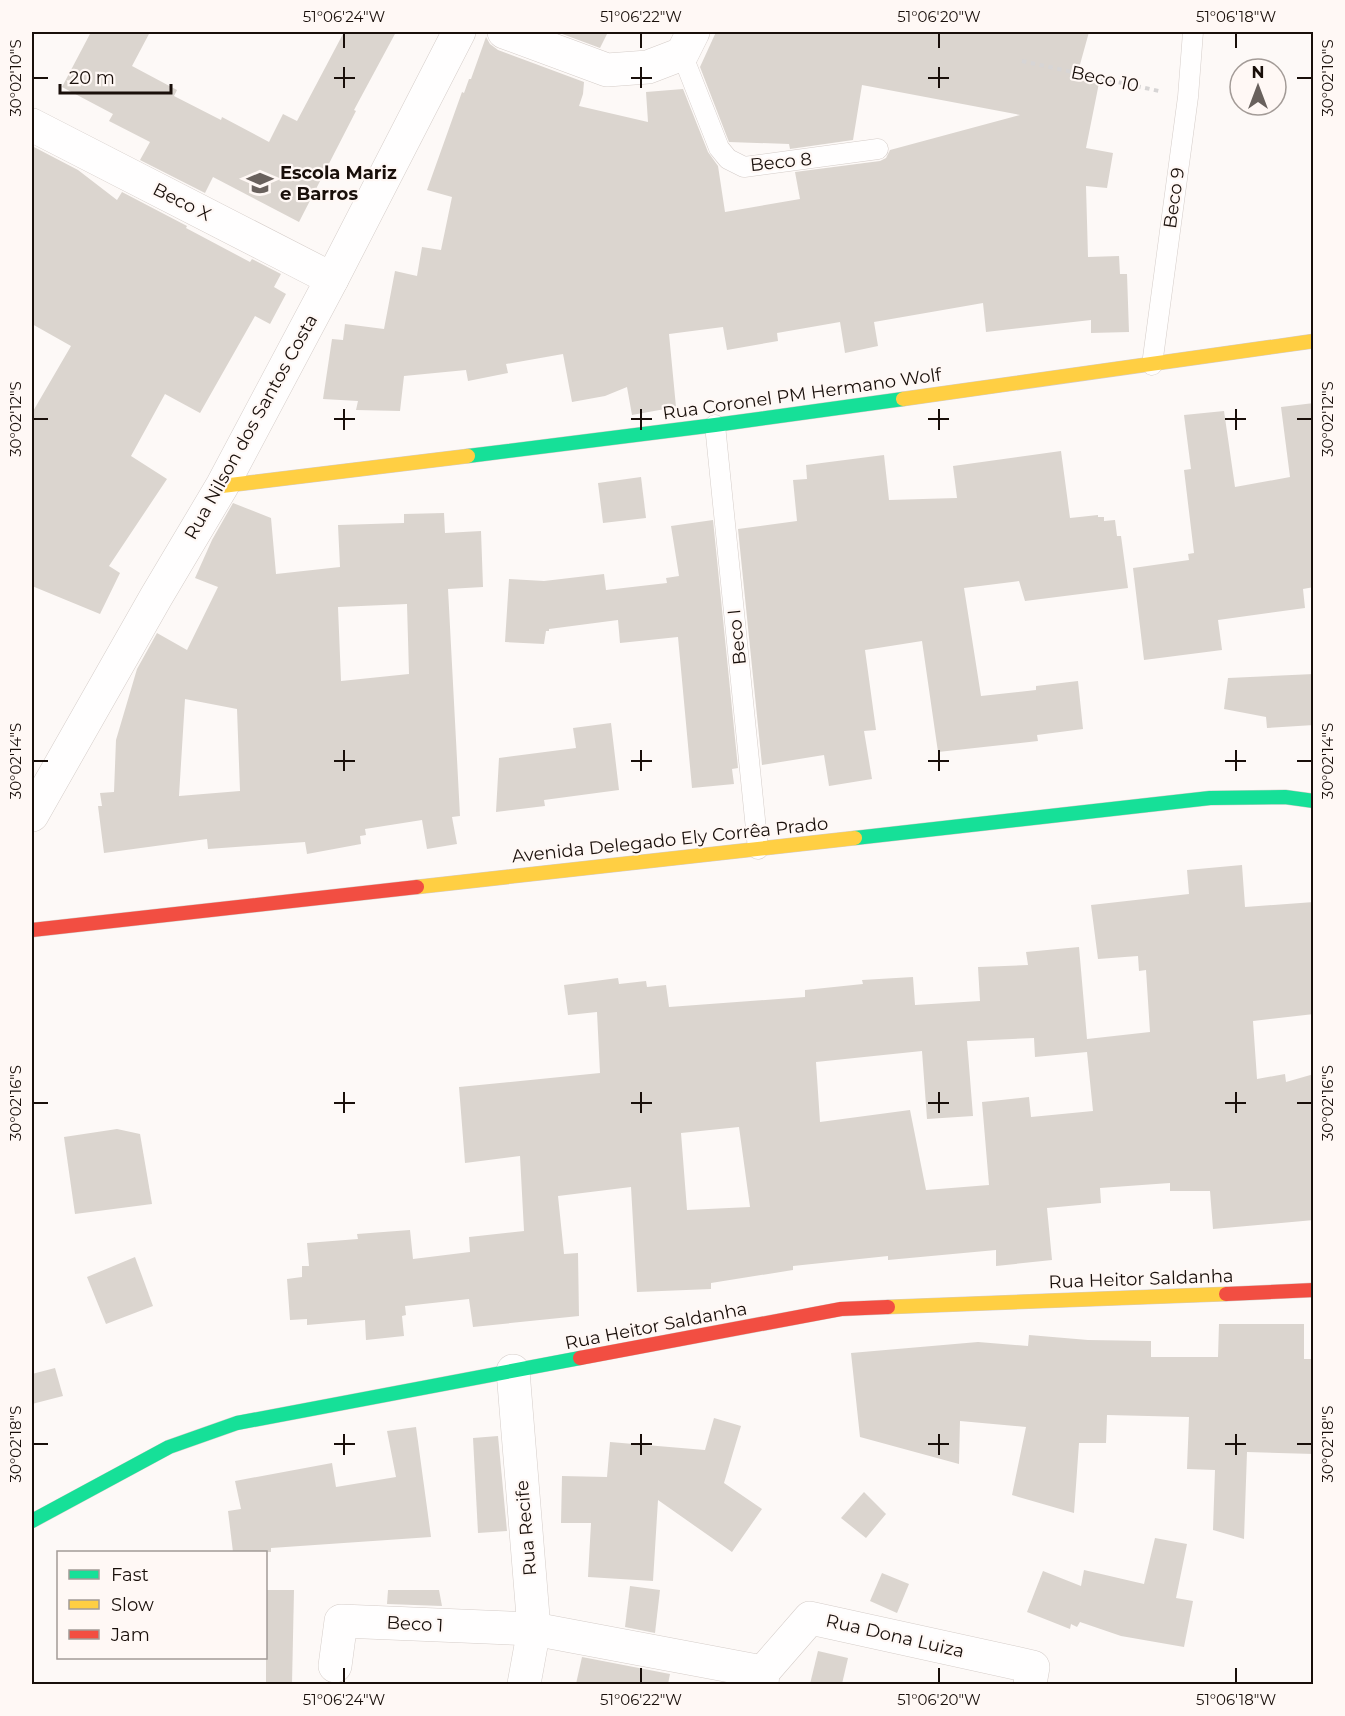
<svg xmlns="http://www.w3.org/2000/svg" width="1345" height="1716" viewBox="0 0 1345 1716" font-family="Montserrat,sans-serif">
<rect width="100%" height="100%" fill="#fdf9f7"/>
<g fill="#dbd5cf" fill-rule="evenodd">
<path d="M 91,32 L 150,32 L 132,66 L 177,90 L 174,96 L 221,120 L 222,117 L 269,142 L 283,114 L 297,121 L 344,32 L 396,32 L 354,110 L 356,111 L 299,222 L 213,177 L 205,193 L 140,160 L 150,142 L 109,121 L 113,114 L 62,87 Z"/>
<path d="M 557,32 L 608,32 L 600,48 Z"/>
<path d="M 716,32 L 1089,32 L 1076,79 L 1099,83 L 1086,148 L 1113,153 L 1107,188 L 1086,186 L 1088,257 L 1119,256 L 1120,274 L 1127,274 L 1129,332 L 1091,333 L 1091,320 L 986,332 L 983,303 L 874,322 L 878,346 L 845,353 L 840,322 L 777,333 L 778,341 L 727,350 L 723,327 L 669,334 L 676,407 L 632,415 L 627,387 L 605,396 L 572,402 L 563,354 L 506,364 L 508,373 L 468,381 L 466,370 L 404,376 L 400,411 L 356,410 L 358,401 L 323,399 L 332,339 L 343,340 L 345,324 L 384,329 L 395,271 L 417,276 L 422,247 L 441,250 L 452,197 L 427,190 L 462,92 L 464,93 L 469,79 L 471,79 L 486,37 L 490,44 L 498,50 L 584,82 L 583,94 L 579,106 L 648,122 L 646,92 L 683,89 L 708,152 L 718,166 L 725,212 L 800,199 L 795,172 L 880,161 L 886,158 L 890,150 L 1020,115 L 862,85 L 853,140 L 790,149 L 789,144 L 729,142 L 700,67 Z"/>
<path d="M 32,146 L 78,170 L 117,200 L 122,192 L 187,226 L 186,228 L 250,262 L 252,259 L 281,274 L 274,287 L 286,294 L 270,324 L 255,316 L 200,413 L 165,394 L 131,456 L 167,479 L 109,566 L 120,573 L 100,614 L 32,586 L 32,413 L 71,346 L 32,324 Z"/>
<path d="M 1314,403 L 1314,587 L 1303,589 L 1305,608 L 1218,620 L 1222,650 L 1144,660 L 1133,568 L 1189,560 L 1188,554 L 1194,553 L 1184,470 L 1191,469 L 1184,415 L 1224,411 L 1235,487 L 1290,477 L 1281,407 Z"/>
<path d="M 1061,451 L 1070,518 L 1098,515 L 1098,517 L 1104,517 L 1104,521 L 1115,520 L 1117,536 L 1121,536 L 1128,588 L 1025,601 L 1019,581 L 964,588 L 981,696 L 1036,690 L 1036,686 L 1078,681 L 1083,729 L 1037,735 L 1038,741 L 938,752 L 922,641 L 865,650 L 876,730 L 864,731 L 872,779 L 829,786 L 824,755 L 762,765 L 738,529 L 797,521 L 793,480 L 807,479 L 806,465 L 884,455 L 889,500 L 957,498 L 953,466 Z"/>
<path d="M 641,477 L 646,518 L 603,523 L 598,483 Z"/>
<path d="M 233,503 L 271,518 L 276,574 L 340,567 L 338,525 L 404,523 L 404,514 L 444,513 L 445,533 L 481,531 L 483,587 L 448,589 L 460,816 L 452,817 L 457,844 L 427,849 L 422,820 L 365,829 L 366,835 L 360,836 L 361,844 L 307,854 L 305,842 L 208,849 L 207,839 L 104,853 L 98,806 L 102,806 L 100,793 L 114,792 L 116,740 L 137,669 L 157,633 L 187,650 L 218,587 L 195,578 L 212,540 ZM 407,604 L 409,674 L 341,681 L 338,607 ZM 185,699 L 237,709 L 240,791 L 179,796 Z"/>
<path d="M 713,520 L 738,768 L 732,769 L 734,784 L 692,788 L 678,637 L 620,643 L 618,620 L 549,629 L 549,631 L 546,631 L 544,644 L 505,642 L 509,579 L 544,581 L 604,574 L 606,590 L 667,583 L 666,578 L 679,576 L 671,526 Z"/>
<path d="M 1314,674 L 1314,725 L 1267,728 L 1266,717 L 1224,709 L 1228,678 Z"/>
<path d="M 611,723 L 619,790 L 544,800 L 545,806 L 496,812 L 499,758 L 576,748 L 573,728 Z"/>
<path d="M 1242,865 L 1245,907 L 1314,902 L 1314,1014 L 1253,1021 L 1257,1079 L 1285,1074 L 1286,1082 L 1314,1074 L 1314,1220 L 1213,1229 L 1210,1191 L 1170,1191 L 1170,1183 L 1100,1188 L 1101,1203 L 1047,1208 L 1052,1260 L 996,1266 L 996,1250 L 888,1260 L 888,1256 L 793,1266 L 793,1270 L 711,1283 L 711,1289 L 637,1292 L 631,1187 L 558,1196 L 564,1254 L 578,1253 L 579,1316 L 473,1327 L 469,1299 L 405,1306 L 406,1315 L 402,1316 L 404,1336 L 366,1340 L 365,1320 L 307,1325 L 307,1319 L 290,1320 L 287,1279 L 302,1277 L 302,1266 L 309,1266 L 307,1243 L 358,1239 L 357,1234 L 410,1230 L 413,1259 L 470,1252 L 469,1237 L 524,1231 L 520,1156 L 465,1163 L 459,1087 L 600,1073 L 597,1012 L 568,1015 L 564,985 L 618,978 L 619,984 L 646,981 L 647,987 L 666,985 L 669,1007 L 805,997 L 805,990 L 863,984 L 862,980 L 913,977 L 915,1005 L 980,1001 L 978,967 L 1028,965 L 1026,952 L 1079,947 L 1087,1039 L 1150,1032 L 1146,970 L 1139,971 L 1138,956 L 1098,959 L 1091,905 L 1189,894 L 1187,870 ZM 1034,1038 L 1035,1057 L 1087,1052 L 1093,1111 L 1031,1117 L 1029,1097 L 982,1102 L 989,1185 L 926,1190 L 910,1110 L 820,1122 L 816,1062 L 922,1051 L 927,1119 L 973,1116 L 967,1041 ZM 739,1127 L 750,1207 L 687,1210 L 681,1133 Z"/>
<path d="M 117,1129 L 140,1134 L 152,1204 L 75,1214 L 64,1137 Z"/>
<path d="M 135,1257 L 153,1306 L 106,1324 L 87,1277 Z"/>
<path d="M 1219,1324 L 1304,1324 L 1304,1359 L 1314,1359 L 1314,1454 L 1247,1452 L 1244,1539 L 1213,1530 L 1215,1470 L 1187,1469 L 1189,1417 L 1107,1415 L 1106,1443 L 1079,1443 L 1074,1513 L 1012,1495 L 1026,1427 L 960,1421 L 959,1464 L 860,1437 L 851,1353 L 978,1342 L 1028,1346 L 1029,1335 L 1088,1340 L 1151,1341 L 1151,1357 L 1218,1357 Z"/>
<path d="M 55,1368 L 63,1396 L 32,1404 L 32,1374 Z"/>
<path d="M 714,1418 L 741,1426 L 724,1483 L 762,1509 L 732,1552 L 658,1500 L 653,1581 L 588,1577 L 591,1523 L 561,1523 L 562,1476 L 607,1477 L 610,1442 L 705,1450 Z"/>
<path d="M 416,1427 L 431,1537 L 271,1548 L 271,1552 L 233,1552 L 228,1511 L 241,1509 L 235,1481 L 332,1463 L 336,1487 L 396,1477 L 387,1431 Z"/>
<path d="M 498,1436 L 507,1531 L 478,1533 L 473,1438 Z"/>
<path d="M 864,1492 L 886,1514 L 866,1538 L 841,1518 Z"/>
<path d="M 1155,1538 L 1187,1544 L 1176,1598 L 1193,1601 L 1184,1647 L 1121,1636 L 1080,1622 L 1077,1627 L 1071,1624 L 1070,1629 L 1027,1612 L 1043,1571 L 1081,1586 L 1084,1570 L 1144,1584 Z"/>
<path d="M 882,1573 L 909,1584 L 897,1613 L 870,1601 Z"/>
<path d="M 630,1586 L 660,1590 L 655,1633 L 625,1627 Z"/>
<path d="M 266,1590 L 294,1590 L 292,1684 L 266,1684 Z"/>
<path d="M 388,1590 L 439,1590 L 442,1606 L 387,1604 Z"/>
<path d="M 818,1651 L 848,1658 L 842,1684 L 810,1684 Z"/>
<path d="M 582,1657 L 670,1674 L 668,1684 L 576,1684 Z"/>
</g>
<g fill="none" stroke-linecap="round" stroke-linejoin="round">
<g stroke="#d5cdc9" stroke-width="21">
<g id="lane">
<path d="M 682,54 L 719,148 L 728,159 L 744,167 L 878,149"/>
<path d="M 1152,365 L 1188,97 L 1193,32"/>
<path d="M 715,425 L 758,849"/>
</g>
</g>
<g stroke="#d5cdc9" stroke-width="34">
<g id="street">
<path d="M 504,32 L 607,70 L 648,67 L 682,54 L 693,32"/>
<path d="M 32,125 L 332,279"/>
<path d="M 32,815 L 156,597 L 222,486 L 332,279 L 459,32"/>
<path d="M 513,1371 L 534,1629 L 524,1684"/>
<path d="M 335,1666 L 341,1621 L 534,1629 L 763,1672 L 762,1684"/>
<path d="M 763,1672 L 810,1618 L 1033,1667 L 1030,1684"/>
</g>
</g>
<g stroke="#d5cdc9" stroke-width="15">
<g id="fast">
<path d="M 468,456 L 715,425 L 903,399"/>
<path d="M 855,838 L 1210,798 L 1285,797 L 1314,801"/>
<path d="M 32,1521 L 169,1447 L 237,1423 L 580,1358"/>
</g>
</g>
<g stroke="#d5cdc9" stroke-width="15">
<g id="slow">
<path d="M 903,399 L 1314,341"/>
<path d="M 222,486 L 468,456"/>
<path d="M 417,887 L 855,838"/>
<path d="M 888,1307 L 1226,1294"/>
</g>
</g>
<g stroke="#d5cdc9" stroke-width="15">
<g id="jam">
<path d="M 32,930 L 417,887"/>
<path d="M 1226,1294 L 1314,1290"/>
<path d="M 580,1358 L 841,1309 L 888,1307"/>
</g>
</g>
<path stroke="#d7d5d5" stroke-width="4" stroke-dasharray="4.5 4.5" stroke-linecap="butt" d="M 1022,61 L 1159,91"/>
<use href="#lane" stroke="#fffefe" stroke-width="20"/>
<use href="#street" stroke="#fffefe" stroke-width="33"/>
<use href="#fast" stroke="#16e098" stroke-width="14"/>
<use href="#slow" stroke="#ffcf43" stroke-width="14"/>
<use href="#jam" stroke="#f24e42" stroke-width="14"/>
</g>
<path fill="none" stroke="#190f0a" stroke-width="2" d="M 344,33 L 344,48M 641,33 L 641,48M 939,33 L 939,48M 1236,33 L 1236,48M 344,67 L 344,88M 641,67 L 641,88M 939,67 L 939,88M 33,78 L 48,78M 334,78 L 355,78M 631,78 L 652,78M 928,78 L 949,78M 1297,78 L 1312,78M 344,409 L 344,430M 641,409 L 641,430M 939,409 L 939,430M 1236,409 L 1236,430M 33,419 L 48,419M 334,419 L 355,419M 631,419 L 652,419M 928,419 L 949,419M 1225,419 L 1246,419M 1297,419 L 1312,419M 344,750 L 344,771M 641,750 L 641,771M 939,750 L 939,771M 1236,750 L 1236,771M 33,761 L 48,761M 334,761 L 355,761M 631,761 L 652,761M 928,761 L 949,761M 1225,761 L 1246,761M 1297,761 L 1312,761M 344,1092 L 344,1113M 641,1092 L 641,1113M 939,1092 L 939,1113M 1236,1092 L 1236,1113M 33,1103 L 48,1103M 334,1103 L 355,1103M 631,1103 L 652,1103M 928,1103 L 949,1103M 1225,1103 L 1246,1103M 1297,1103 L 1312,1103M 344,1434 L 344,1455M 641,1434 L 641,1455M 939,1434 L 939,1455M 1236,1434 L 1236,1455M 33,1444 L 48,1444M 334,1444 L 355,1444M 631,1444 L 652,1444M 928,1444 L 949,1444M 1225,1444 L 1246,1444M 1297,1444 L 1312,1444M 344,1668 L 344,1683M 641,1668 L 641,1683M 939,1668 L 939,1683M 1236,1668 L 1236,1683"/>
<defs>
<g id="school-bare" transform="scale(2.07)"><path d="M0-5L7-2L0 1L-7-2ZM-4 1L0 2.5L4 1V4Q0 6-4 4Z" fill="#69615d" stroke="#fff8f5" stroke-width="2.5" paint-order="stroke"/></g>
</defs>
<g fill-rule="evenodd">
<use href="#school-bare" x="260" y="183"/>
</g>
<g text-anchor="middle" stroke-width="4.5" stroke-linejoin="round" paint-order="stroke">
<g font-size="18" fill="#190f0a" stroke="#fff8f5">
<text transform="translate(1105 79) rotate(12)" y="6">Beco 10</text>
<text transform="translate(781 162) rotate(-6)" y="6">Beco 8</text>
<text transform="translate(1174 198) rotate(-82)" y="6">Beco 9</text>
<text transform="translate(182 202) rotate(27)" y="6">Beco X</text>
<text transform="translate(802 394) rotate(-8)" y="6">Rua Coronel PM Hermano Wolf</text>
<text transform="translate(251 427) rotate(-61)" y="6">Rua Nilson dos Santos Costa</text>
<text transform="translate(737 637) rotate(-96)" y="6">Beco I</text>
<text transform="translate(670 840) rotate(-6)" y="6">Avenida Delegado Ely Corrêa Prado</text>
<text transform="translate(1141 1279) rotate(-2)" y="6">Rua Heitor Saldanha</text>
<text transform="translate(656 1326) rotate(-11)" y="6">Rua Heitor Saldanha</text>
<text transform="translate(526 1528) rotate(-95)" y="6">Rua Recife</text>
<text transform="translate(415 1624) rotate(3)" y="6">Beco 1</text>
<text transform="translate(895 1636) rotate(13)" y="6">Rua Dona Luiza</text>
</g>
<g font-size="18" font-weight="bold" fill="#190f0a" stroke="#fff8f5" text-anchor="start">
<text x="280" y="179">Escola Mariz<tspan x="280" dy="21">e Barros</tspan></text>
</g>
</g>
<rect width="1345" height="1716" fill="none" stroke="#fff8f5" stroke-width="66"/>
<rect x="57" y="1551" width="210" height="108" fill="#fff8f5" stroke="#a39b97" stroke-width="1.5"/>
<rect x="69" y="1570" width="30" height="9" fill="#16e098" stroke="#a39b97" stroke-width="1.5"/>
<text x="111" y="1581" font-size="18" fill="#190f0a">Fast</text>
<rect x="69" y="1600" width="30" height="9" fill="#ffcf43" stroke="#a39b97" stroke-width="1.5"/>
<text x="111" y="1611" font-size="18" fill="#190f0a">Slow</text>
<rect x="69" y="1630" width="30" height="9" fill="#f24e42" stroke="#a39b97" stroke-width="1.5"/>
<text x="111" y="1641" font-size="18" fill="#190f0a">Jam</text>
<g transform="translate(1258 87)"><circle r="28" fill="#fff8f5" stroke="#a39b97" stroke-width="1.5"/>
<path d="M0-4.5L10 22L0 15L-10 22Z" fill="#69615d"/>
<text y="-9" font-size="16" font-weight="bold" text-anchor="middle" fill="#190f0a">N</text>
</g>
<path d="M60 84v9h111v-9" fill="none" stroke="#190f0a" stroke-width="3"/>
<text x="69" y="84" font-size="18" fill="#190f0a" stroke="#fff8f5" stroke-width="4.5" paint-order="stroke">20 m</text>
<rect x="33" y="33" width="1279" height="1650" fill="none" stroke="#190f0a" stroke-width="2"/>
<g font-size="15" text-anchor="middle" fill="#190f0a">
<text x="344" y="22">51°06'24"W</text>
<text x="641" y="22">51°06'22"W</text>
<text x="939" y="22">51°06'20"W</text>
<text x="1236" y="22">51°06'18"W</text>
<text transform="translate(16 78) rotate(-90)" y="5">30°02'10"S</text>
<text transform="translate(1328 78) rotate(-90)" y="5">30°02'10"S</text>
<text transform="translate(16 419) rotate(-90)" y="5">30°02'12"S</text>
<text transform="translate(1328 419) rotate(-90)" y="5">30°02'12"S</text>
<text transform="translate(16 761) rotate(-90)" y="5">30°02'14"S</text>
<text transform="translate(1328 761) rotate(-90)" y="5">30°02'14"S</text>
<text transform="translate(16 1103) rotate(-90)" y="5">30°02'16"S</text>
<text transform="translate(1328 1103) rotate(-90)" y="5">30°02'16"S</text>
<text transform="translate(16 1444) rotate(-90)" y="5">30°02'18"S</text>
<text transform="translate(1328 1444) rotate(-90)" y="5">30°02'18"S</text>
<text x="344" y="1705">51°06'24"W</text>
<text x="641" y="1705">51°06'22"W</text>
<text x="939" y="1705">51°06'20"W</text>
<text x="1236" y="1705">51°06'18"W</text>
</g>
</svg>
